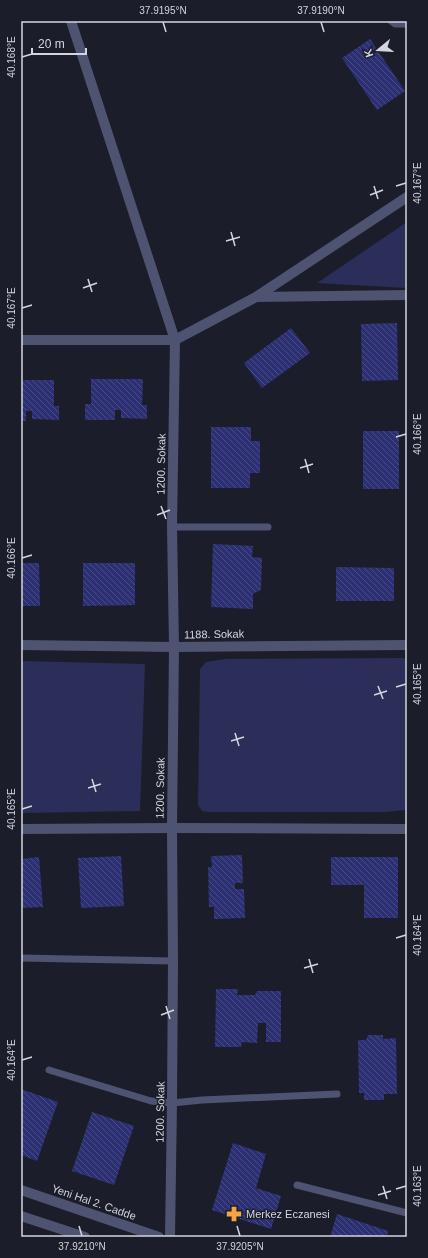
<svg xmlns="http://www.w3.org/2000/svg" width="428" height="1258" viewBox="0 0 428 1258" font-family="Helvetica,sans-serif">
<defs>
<pattern id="building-back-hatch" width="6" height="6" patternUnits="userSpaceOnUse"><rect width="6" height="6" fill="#2c2f71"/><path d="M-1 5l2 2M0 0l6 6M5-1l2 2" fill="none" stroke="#4a4c85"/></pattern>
</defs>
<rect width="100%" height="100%" fill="#1b1d2a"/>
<g fill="#2a2e59">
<path d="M 407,222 L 406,288 L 317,283 Z"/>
<path d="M 403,658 L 407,660 L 407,809 L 405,810 L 386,812 L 208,812 L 202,811 L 198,805 L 200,669 L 206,662 L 225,659 Z"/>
<path d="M 21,661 L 145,664 L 140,811 L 21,813 Z"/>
</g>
<g fill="url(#building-back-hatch)">
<path d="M 370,39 L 405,91 L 377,110 L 342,58 Z"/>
<path d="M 397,323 L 398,380 L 362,381 L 361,324 Z"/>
<path d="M 291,328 L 310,353 L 262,388 L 244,363 Z"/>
<path d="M 91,379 L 143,379 L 142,405 L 147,405 L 147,419 L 121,418 L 121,410 L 115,410 L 115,420 L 85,420 L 85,404 L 91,404 Z"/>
<path d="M 21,380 L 54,380 L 54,406 L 59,406 L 59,420 L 32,419 L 32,411 L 26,411 L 26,421 L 21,421 Z"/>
<path d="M 211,427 L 251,427 L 251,441 L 260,441 L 260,473 L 250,473 L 250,488 L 211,488 Z"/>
<rect x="363" y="431" width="36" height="58"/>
<path d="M 213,544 L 253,546 L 252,557 L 262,558 L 261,590 L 253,594 L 253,609 L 211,607 Z"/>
<path d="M 21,563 L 39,563 L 40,606 L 21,606 Z"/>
<path d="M 83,563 L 135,563 L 135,605 L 83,606 Z"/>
<path d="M 336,567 L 394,568 L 394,601 L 336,601 Z"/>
<path d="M 242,855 L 243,883 L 235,883 L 235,889 L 244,889 L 245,918 L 214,919 L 214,907 L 209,907 L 208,867 L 212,867 L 211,856 Z"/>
<path d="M 121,856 L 124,906 L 81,908 L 78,858 Z"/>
<path d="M 39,857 L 43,907 L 21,908 L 21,859 Z"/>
<path d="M 331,857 L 398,857 L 398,918 L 364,918 L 364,885 L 331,885 Z"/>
<path d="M 216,989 L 238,989 L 237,995 L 255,995 L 257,991 L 281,991 L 281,1042 L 266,1042 L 266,1023 L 258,1023 L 257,1043 L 242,1042 L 241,1047 L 215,1047 Z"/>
<path d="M 368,1035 L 383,1035 L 383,1039 L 396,1038 L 397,1094 L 384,1094 L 384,1100 L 364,1100 L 364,1093 L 359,1093 L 358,1040 L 366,1040 Z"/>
<path d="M 21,1089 L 58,1102 L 37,1161 L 21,1155 Z"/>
<path d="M 92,1112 L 134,1126 L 114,1185 L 72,1171 Z"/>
<path d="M 233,1143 L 266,1154 L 256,1188 L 281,1196 L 271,1229 L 212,1210 Z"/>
<path d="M 337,1214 L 388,1231 L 387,1237 L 330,1237 Z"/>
</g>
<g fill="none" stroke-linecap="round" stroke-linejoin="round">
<g stroke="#4f5372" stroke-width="7">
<path d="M 391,21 L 395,24 L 407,24"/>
<path d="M 172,527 L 268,527"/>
<path d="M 21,958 L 173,961"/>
<path d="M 49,1070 L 151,1101 L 172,1103 L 202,1100 L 337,1094"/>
<path d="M 297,1185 L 407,1213"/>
</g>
<g stroke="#4f5372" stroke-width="10">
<path d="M 71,21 L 175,340 L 172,527 L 174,647 L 172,828 L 173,961 L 172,1103 L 170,1237"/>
<path d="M 256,297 L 407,295"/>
<path d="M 21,340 L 175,340 L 256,297 L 407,197"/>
<path d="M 21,645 L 174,647 L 407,645"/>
<path d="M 21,829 L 172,828 L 407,829"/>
</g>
<g stroke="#4f5372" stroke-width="10">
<path d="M 21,1190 L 159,1237"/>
<path d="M 21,1216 L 85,1237"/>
</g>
</g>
<path fill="none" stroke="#d4d6de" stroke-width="1.5" d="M 163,22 L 166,32M 321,22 L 324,32M 22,57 L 32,54M 374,186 L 378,199M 396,186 L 406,183M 370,195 L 383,190M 231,232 L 235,246M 226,241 L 240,237M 88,279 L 92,292M 83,288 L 97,283M 22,308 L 32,305M 396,437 L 406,434M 305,459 L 309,473M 300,468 L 313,464M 161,506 L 166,519M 157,515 L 170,510M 22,558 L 32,555M 378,686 L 383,699M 396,687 L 406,684M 374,695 L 387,691M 235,733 L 239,746M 231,741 L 244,737M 92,779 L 96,792M 88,788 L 101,784M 22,809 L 32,806M 396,938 L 406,935M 309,959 L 313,973M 304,968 L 318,964M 166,1006 L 170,1019M 161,1015 L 174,1010M 22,1060 L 32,1057M 383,1186 L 387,1199M 396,1189 L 406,1186M 378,1195 L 391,1191M 79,1226 L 82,1236M 237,1226 L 240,1236"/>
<defs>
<g id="pharmacy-bare" transform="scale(1.2)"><path d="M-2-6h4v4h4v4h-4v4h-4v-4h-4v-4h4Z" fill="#f4a444" stroke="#1b1d2a" stroke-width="2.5" paint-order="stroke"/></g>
</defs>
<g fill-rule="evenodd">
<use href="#pharmacy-bare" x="234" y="1214"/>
</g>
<g text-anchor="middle" stroke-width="3" stroke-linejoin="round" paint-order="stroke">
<g font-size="11" fill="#d4d6de" stroke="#1b1d2a">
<text transform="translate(161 464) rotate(-89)" y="4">1200. Sokak</text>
<text transform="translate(214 634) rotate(-1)" y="4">1188. Sokak</text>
<text transform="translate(160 788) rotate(-89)" y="4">1200. Sokak</text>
<text transform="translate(160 1112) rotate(-89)" y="4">1200. Sokak</text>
<text transform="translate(94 1202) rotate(19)" y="4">Yeni Hal 2. Cadde</text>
</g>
<g font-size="11" fill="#d4d6de" stroke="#1b1d2a" text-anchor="start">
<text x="246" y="1218">Merkez Eczanesi</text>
</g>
</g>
<rect width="428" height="1258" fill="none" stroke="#1b1d2a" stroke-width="44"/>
<g transform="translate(378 50) rotate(252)" stroke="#1b1d2a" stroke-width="3" paint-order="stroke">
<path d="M0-3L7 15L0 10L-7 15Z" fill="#d4d6de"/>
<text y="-6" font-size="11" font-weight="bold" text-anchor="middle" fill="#d4d6de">K</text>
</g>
<path d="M32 48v6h54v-6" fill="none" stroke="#d4d6de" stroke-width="2"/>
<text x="38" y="48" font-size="12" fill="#d4d6de" stroke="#1b1d2a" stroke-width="3" paint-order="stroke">20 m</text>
<rect x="22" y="22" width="384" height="1214" fill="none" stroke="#d4d6de" stroke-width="1.5"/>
<g font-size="10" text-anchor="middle" fill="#d4d6de">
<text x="163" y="14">37.9195°N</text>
<text x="321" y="14">37.9190°N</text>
<text transform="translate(11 57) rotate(-90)" y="4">40.168°E</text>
<text transform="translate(417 183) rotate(-90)" y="4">40.167°E</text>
<text transform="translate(11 308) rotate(-90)" y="4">40.167°E</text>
<text transform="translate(417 434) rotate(-90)" y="4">40.166°E</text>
<text transform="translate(11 558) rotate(-90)" y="4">40.166°E</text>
<text transform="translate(417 684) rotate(-90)" y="4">40.165°E</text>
<text transform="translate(11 809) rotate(-90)" y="4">40.165°E</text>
<text transform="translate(417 935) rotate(-90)" y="4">40.164°E</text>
<text transform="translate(11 1060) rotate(-90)" y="4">40.164°E</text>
<text transform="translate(417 1186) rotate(-90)" y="4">40.163°E</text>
<text x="82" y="1250">37.9210°N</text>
<text x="240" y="1250">37.9205°N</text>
</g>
</svg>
